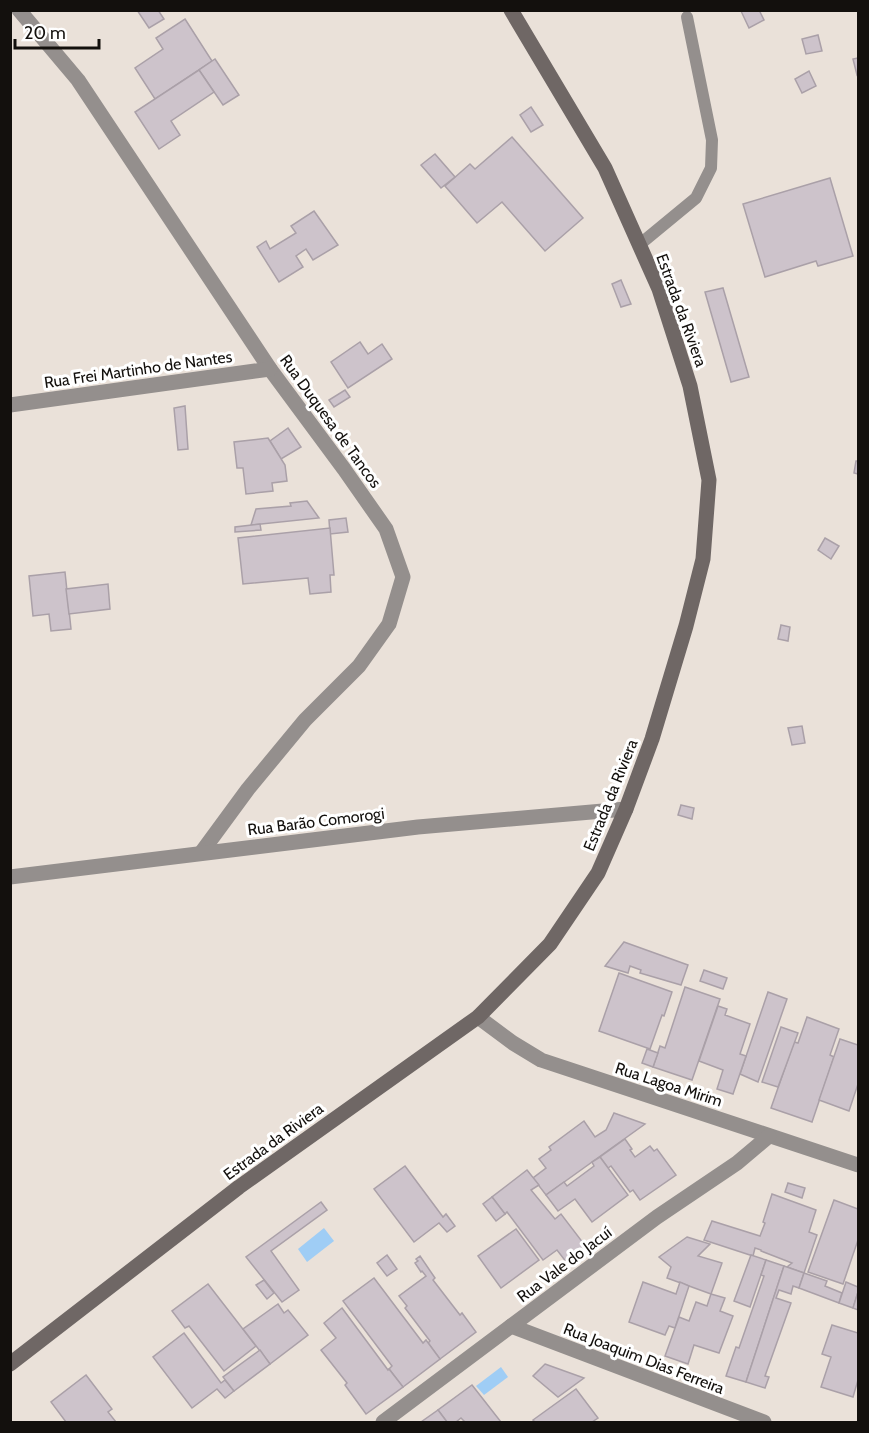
<svg xmlns="http://www.w3.org/2000/svg" width="869" height="1433" viewBox="0 0 869 1433" font-family="Cabin,sans-serif">
<rect width="100%" height="100%" fill="#eae1d9"/>
<g fill="#9fcdf5">
<path d="M 324,1228 L 334,1241 L 307,1262 L 298,1249 Z"/>
<path d="M 501,1367 L 508,1377 L 484,1395 L 476,1386 Z"/>
</g>
<g fill="#cdc3cb" stroke="#aaa0a8" stroke-width="1.5">
<path d="M 137,10 L 158,10 L 164,19 L 149,28 Z"/>
<path d="M 742,10 L 759,10 L 764,20 L 749,28 L 741,11 Z"/>
<path d="M 185,19 L 212,61 L 155,99 L 135,68 L 163,49 L 156,38 Z"/>
<path d="M 818,35 L 822,51 L 806,54 L 802,39 Z"/>
<path d="M 858,58 L 858,74 L 857,75 L 853,59 Z"/>
<path d="M 215,59 L 239,95 L 223,105 L 199,70 Z"/>
<path d="M 199,70 L 214,92 L 171,121 L 180,135 L 159,149 L 135,112 Z"/>
<path d="M 809,71 L 816,86 L 802,93 L 795,79 Z"/>
<path d="M 531,107 L 543,125 L 531,132 L 520,115 Z"/>
<path d="M 512,137 L 583,218 L 545,251 L 502,202 L 477,223 L 445,186 L 470,164 L 475,169 Z"/>
<path d="M 435,154 L 455,177 L 441,188 L 421,165 Z"/>
<path d="M 830,178 L 853,256 L 818,266 L 816,261 L 765,277 L 743,204 Z"/>
<path d="M 314,211 L 338,245 L 313,260 L 306,249 L 296,256 L 303,267 L 279,282 L 257,247 L 266,241 L 270,249 L 296,233 L 291,226 Z"/>
<path d="M 621,280 L 631,304 L 621,307 L 612,284 Z"/>
<path d="M 723,288 L 749,377 L 731,382 L 705,292 Z"/>
<path d="M 360,342 L 368,354 L 382,344 L 392,359 L 348,388 L 331,362 Z"/>
<path d="M 345,390 L 350,397 L 334,407 L 329,400 Z"/>
<path d="M 185,406 L 188,449 L 178,450 L 174,408 Z"/>
<path d="M 288,428 L 301,447 L 281,459 L 270,441 Z"/>
<path d="M 268,438 L 285,465 L 287,481 L 272,483 L 273,491 L 246,494 L 243,468 L 237,468 L 234,442 Z"/>
<path d="M 856,461 L 858,461 L 858,474 L 854,473 Z"/>
<path d="M 307,501 L 319,518 L 251,525 L 256,509 L 291,506 L 290,503 Z"/>
<path d="M 346,518 L 348,532 L 330,534 L 329,520 Z"/>
<path d="M 260,524 L 261,530 L 235,532 L 235,527 Z"/>
<path d="M 330,528 L 334,575 L 330,575 L 331,592 L 310,594 L 308,578 L 243,584 L 238,538 Z"/>
<path d="M 825,538 L 839,546 L 831,559 L 818,550 Z"/>
<path d="M 65,572 L 71,629 L 51,631 L 49,614 L 33,616 L 29,576 Z"/>
<path d="M 108,584 L 110,609 L 69,614 L 66,589 Z"/>
<path d="M 781,625 L 790,627 L 788,641 L 778,639 Z"/>
<path d="M 802,726 L 805,743 L 792,745 L 788,728 Z"/>
<path d="M 681,805 L 694,808 L 692,819 L 678,815 Z"/>
<path d="M 624,942 L 688,965 L 681,985 L 640,973 L 641,970 L 630,966 L 628,973 L 605,966 Z"/>
<path d="M 704,970 L 727,978 L 723,989 L 700,981 Z"/>
<path d="M 619,973 L 672,992 L 664,1016 L 662,1015 L 650,1049 L 599,1031 Z"/>
<path d="M 685,987 L 720,999 L 692,1080 L 653,1067 L 660,1046 L 665,1048 Z"/>
<path d="M 768,992 L 787,999 L 758,1082 L 740,1074 Z"/>
<path d="M 718,1006 L 727,1009 L 725,1015 L 750,1024 L 740,1054 L 746,1056 L 733,1094 L 717,1089 L 723,1070 L 699,1061 Z"/>
<path d="M 807,1017 L 839,1029 L 830,1055 L 834,1057 L 812,1122 L 771,1108 L 794,1042 L 798,1043 Z"/>
<path d="M 781,1027 L 798,1033 L 778,1087 L 762,1082 Z"/>
<path d="M 840,1039 L 858,1045 L 858,1084 L 849,1111 L 819,1100 Z"/>
<path d="M 647,1049 L 658,1053 L 653,1067 L 642,1063 Z"/>
<path d="M 614,1113 L 645,1124 L 546,1195 L 533,1178 L 546,1168 L 539,1159 L 551,1150 L 549,1147 L 584,1121 L 595,1137 L 606,1130 Z"/>
<path d="M 625,1139 L 632,1149 L 630,1150 L 635,1157 L 650,1146 L 654,1151 L 657,1149 L 676,1175 L 640,1200 L 633,1190 L 630,1192 L 611,1166 L 608,1168 L 600,1157 Z"/>
<path d="M 600,1157 L 628,1195 L 592,1222 L 575,1199 L 558,1211 L 546,1195 L 564,1182 L 567,1186 L 594,1166 L 592,1162 Z"/>
<path d="M 405,1166 L 443,1217 L 446,1214 L 455,1226 L 447,1232 L 439,1223 L 414,1242 L 374,1189 Z"/>
<path d="M 527,1170 L 539,1185 L 531,1190 L 555,1219 L 561,1214 L 587,1248 L 567,1263 L 557,1250 L 543,1260 L 507,1212 L 505,1214 L 492,1197 Z"/>
<path d="M 788,1183 L 805,1188 L 802,1198 L 785,1192 Z"/>
<path d="M 772,1194 L 816,1210 L 809,1232 L 817,1235 L 804,1273 L 787,1267 L 792,1263 L 761,1251 L 761,1250 L 755,1248 L 753,1256 L 704,1240 L 712,1221 L 760,1236 L 765,1223 L 763,1222 Z"/>
<path d="M 492,1197 L 505,1214 L 496,1221 L 483,1204 Z"/>
<path d="M 834,1200 L 858,1209 L 858,1240 L 843,1284 L 808,1272 Z"/>
<path d="M 321,1202 L 327,1210 L 271,1251 L 299,1290 L 282,1302 L 246,1257 Z"/>
<path d="M 516,1229 L 539,1260 L 501,1288 L 478,1256 Z"/>
<path d="M 687,1237 L 710,1244 L 698,1256 L 722,1263 L 711,1294 L 667,1278 L 671,1267 L 659,1257 Z"/>
<path d="M 387,1255 L 397,1269 L 387,1276 L 377,1263 Z"/>
<path d="M 751,1255 L 766,1260 L 750,1307 L 734,1301 Z"/>
<path d="M 420,1256 L 435,1278 L 433,1280 L 460,1315 L 462,1313 L 476,1332 L 440,1359 L 428,1343 L 430,1341 L 405,1308 L 407,1306 L 399,1296 L 426,1276 L 422,1271 L 421,1272 L 415,1263 L 418,1261 L 416,1259 Z"/>
<path d="M 766,1260 L 784,1266 L 746,1382 L 726,1376 L 736,1347 L 739,1348 L 764,1276 L 761,1275 Z"/>
<path d="M 784,1266 L 804,1273 L 799,1288 L 793,1286 L 791,1294 L 779,1290 L 776,1298 L 791,1303 L 765,1376 L 769,1377 L 765,1388 L 746,1382 Z"/>
<path d="M 804,1273 L 827,1281 L 825,1286 L 842,1293 L 839,1303 L 799,1288 Z"/>
<path d="M 374,1278 L 423,1343 L 426,1340 L 440,1359 L 403,1387 L 389,1369 L 392,1366 L 343,1301 Z"/>
<path d="M 264,1280 L 274,1293 L 267,1299 L 256,1285 Z"/>
<path d="M 643,1282 L 676,1294 L 680,1282 L 689,1286 L 675,1328 L 669,1326 L 665,1335 L 629,1322 Z"/>
<path d="M 846,1282 L 858,1287 L 858,1292 L 853,1308 L 839,1303 Z"/>
<path d="M 208,1284 L 256,1346 L 224,1371 L 189,1326 L 185,1328 L 172,1311 Z"/>
<path d="M 858,1292 L 858,1310 L 853,1308 Z"/>
<path d="M 711,1294 L 725,1298 L 720,1311 L 733,1316 L 719,1353 L 694,1345 L 688,1364 L 665,1356 L 679,1317 L 689,1321 L 696,1302 L 707,1306 Z"/>
<path d="M 278,1304 L 284,1313 L 288,1310 L 308,1335 L 270,1364 L 243,1329 Z"/>
<path d="M 342,1308 L 388,1370 L 389,1369 L 403,1387 L 366,1414 L 345,1385 L 347,1383 L 321,1350 L 336,1338 L 324,1323 Z"/>
<path d="M 832,1325 L 858,1333 L 858,1380 L 853,1397 L 821,1387 L 831,1357 L 822,1354 Z"/>
<path d="M 184,1333 L 221,1383 L 225,1380 L 234,1391 L 225,1398 L 217,1389 L 192,1408 L 153,1357 Z"/>
<path d="M 260,1350 L 270,1364 L 234,1391 L 223,1377 Z"/>
<path d="M 545,1364 L 584,1378 L 558,1397 L 533,1376 Z"/>
<path d="M 86,1375 L 112,1409 L 108,1412 L 116,1422 L 66,1422 L 51,1402 Z"/>
<path d="M 472,1385 L 501,1422 L 465,1422 L 461,1418 L 456,1422 L 447,1422 L 438,1410 Z"/>
<path d="M 576,1389 L 598,1418 L 592,1422 L 535,1422 L 533,1420 Z"/>
<path d="M 438,1410 L 447,1422 L 421,1422 Z"/>
</g>
<g fill="none" stroke-linecap="round" stroke-linejoin="round">
<path stroke="#948f8d" stroke-width="12" d="M 639,245 L 696,198 L 711,168 L 712,140 L 687,17"/>
<g stroke="#948f8d" stroke-width="15">
<path d="M 19,10 L 78,80 L 270,369 L 344,469 L 386,529 L 403,577 L 389,624 L 359,666 L 305,720 L 248,789 L 201,853"/>
<path d="M 10,405 L 270,369"/>
<path d="M 10,877 L 418,827 L 626,809"/>
<path d="M 478,1017 L 513,1043 L 541,1060 L 858,1165"/>
<path d="M 511,1326 L 764,1422"/>
<path d="M 383,1422 L 657,1217 L 737,1163 L 769,1136"/>
</g>
<path stroke="#6f6765" stroke-width="15" d="M 10,1364 L 239,1187 L 478,1017 L 550,944 L 598,873 L 626,809 L 652,739 L 686,626 L 703,559 L 709,480 L 690,386 L 659,289 L 605,168 L 511,10"/>
</g>
<g text-anchor="middle" stroke-width="6" stroke-linejoin="round" paint-order="stroke">
<g font-size="16" fill="#13100d" stroke="#fff">
<text transform="translate(682 310) rotate(70)" y="6">Estrada da Riviera</text>
<text transform="translate(138 369) rotate(-8)" y="6">Rua Frei Martinho de Nantes</text>
<text transform="translate(331 421) rotate(54)" y="6">Rua Duquesa de Tancos</text>
<text transform="translate(610 795) rotate(-68)" y="6">Estrada da Riviera</text>
<text transform="translate(316 821) rotate(-7)" y="6">Rua Barão Comorogi</text>
<text transform="translate(669 1084) rotate(18)" y="6">Rua Lagoa Mirim</text>
<text transform="translate(273 1141) rotate(-36)" y="6">Estrada da Riviera</text>
<text transform="translate(564 1264) rotate(-37)" y="6">Rua Vale do Jacuí</text>
<text transform="translate(644 1358) rotate(21)" y="6">Rua Joaquim Dias Ferreira</text>
</g>
</g>
<rect width="869" height="1433" fill="none" stroke="#13100d" stroke-width="24"/>
<path d="M15 39v9h84v-9" fill="none" stroke="#13100d" stroke-width="3"/>
<text x="24" y="39" font-size="18" fill="#13100d" stroke="#ffffff" stroke-width="4.5" paint-order="stroke">20 m</text>
</svg>
